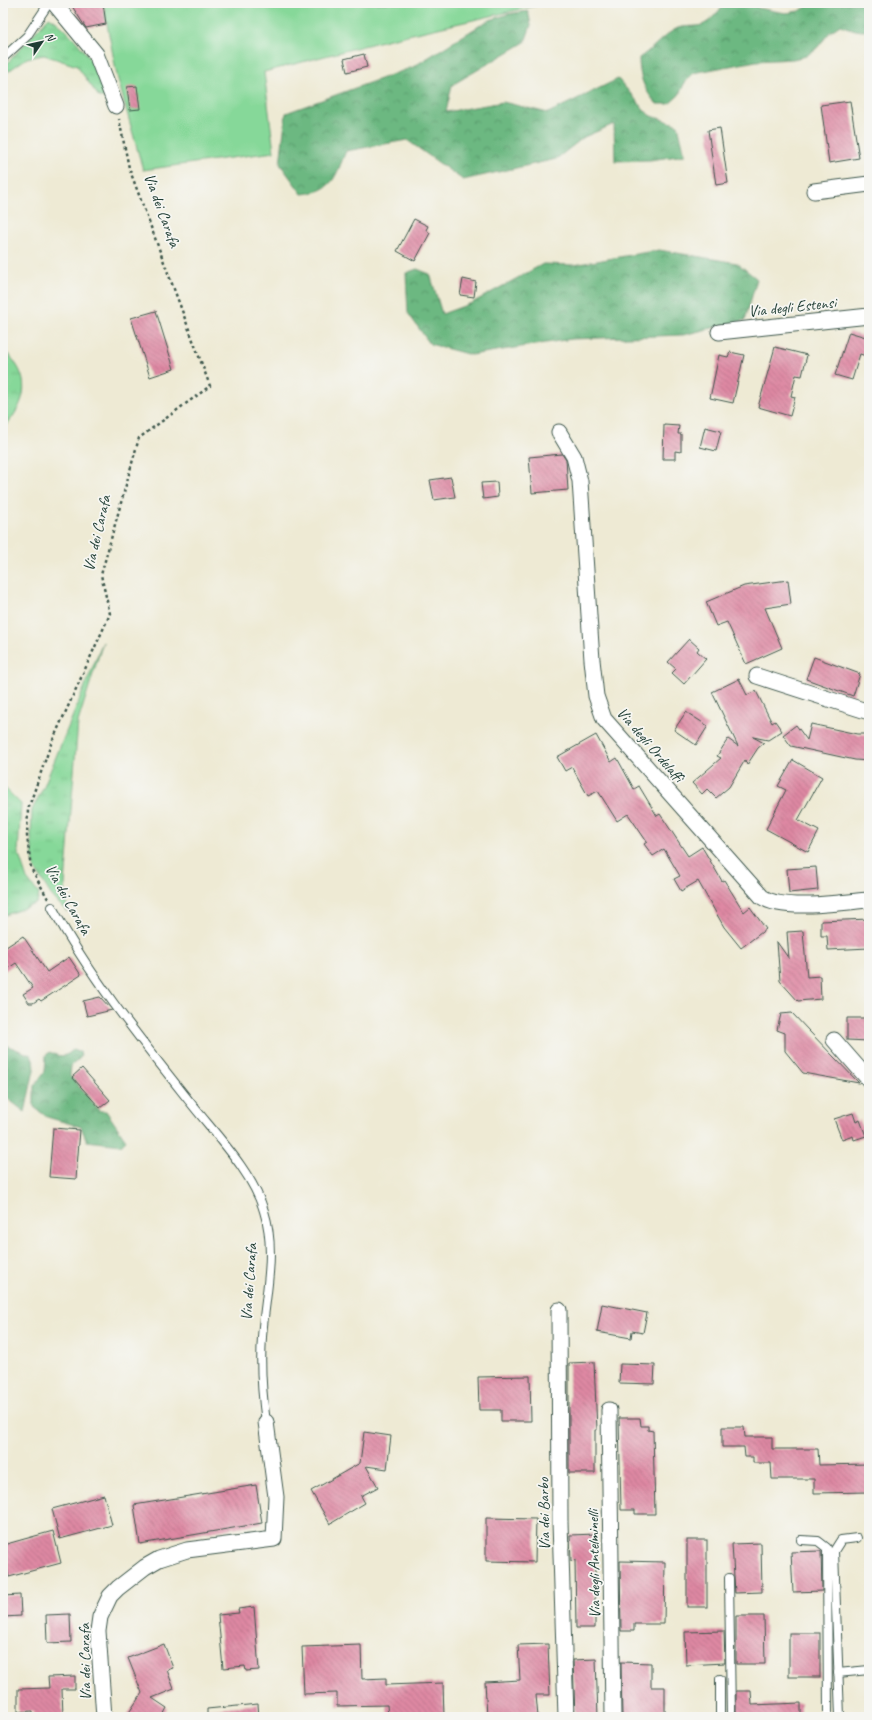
<svg xmlns="http://www.w3.org/2000/svg" width="872" height="1720" viewBox="0 0 872 1720" font-family="Caveat,sans-serif">
<defs>
<pattern id="grass-tufts" width="24" height="20" patternUnits="userSpaceOnUse"><rect width="24" height="20" fill="#86d899"/><path d="M3 7l-1-3M5 7V3M7 7l1-3M15 17l-1-3M17 17v-4M19 17l1-3" fill="none" stroke="#73ba84"/></pattern>
<pattern id="forest-crowns" width="20" height="18" patternUnits="userSpaceOnUse"><rect width="20" height="18" fill="#6cb881"/><path d="M2 6a3 3 0 1 1 6 0M12 15a3 3 0 1 1 6 0" fill="none" stroke="#58976a"/></pattern>
<pattern id="building-back-hatch" width="6" height="6" patternUnits="userSpaceOnUse"><rect width="6" height="6" fill="#de88a3"/><path d="M-1 5l2 2M0 0l6 6M5-1l2 2" fill="none" stroke="#b37086"/></pattern>
</defs>
<rect width="100%" height="100%" fill="#f6f6f2"/>
<filter id="ink" filterUnits="userSpaceOnUse"><feTurbulence type="fractalNoise" baseFrequency=".025" numOctaves="2"/><feDisplacementMap in="SourceGraphic" scale="8" xChannelSelector="R" yChannelSelector="G"/><feConvolveMatrix kernelMatrix="1 2 1 2 8 2 1 2 1" color-interpolation-filters="sRGB"/></filter>
<filter id="wash" filterUnits="userSpaceOnUse"><feTurbulence type="fractalNoise" baseFrequency=".012" numOctaves="4" result="noise"/><feDisplacementMap in="SourceGraphic" scale="16" xChannelSelector="R" yChannelSelector="G"/><feGaussianBlur stdDeviation="0.9" result="paint"/><feColorMatrix in="noise" values="0 0 0 0 0 0 0 0 0 0 0 0 0 0 0 0 0 1.4 0 .05"/><feComposite in="paint" operator="in"/></filter>
<g filter="url(#wash)">
<rect width="100%" height="100%" fill="#eeead4"/>
<g fill="url(#grass-tufts)" stroke="#528a66">
<path d="M 49,17 C 67,27 93,59 101,79 C 104,84 103,92 104,97 L 99,97 L 77,66 L 44,55 L 27,58 L 3,75 L 3,68 Z"/>
<path d="M 3,349 C 33,377 28,401 3,429 Z"/>
<path d="M 103,642 L 78,722 L 65,885 L 67,912 L 51,895 L 34,867 L 31,836 L 32,810 L 44,786 Z"/>
<path d="M 3,762 L 4,787 L 21,804 L 18,852 L 27,879 L 39,894 L 37,903 L 3,916 Z"/>
</g>
<g fill="url(#forest-crowns)" stroke="#467a5a">
<path d="M 729,3 L 751,3 L 758,8 L 786,13 L 799,11 L 814,3 L 869,3 L 869,30 C 860,33 849,28 840,25 L 830,32 L 817,48 L 806,56 L 793,59 L 756,61 L 693,73 L 684,84 L 679,95 L 669,104 L 657,104 C 644,91 639,76 639,58 C 653,49 664,34 678,28 C 686,25 699,28 706,23 C 714,18 719,8 729,3 Z"/>
<path d="M 528,11 L 531,25 L 525,42 L 452,85 L 446,112 L 503,102 L 548,113 L 618,79 L 649,115 L 678,125 L 685,155 L 650,160 L 615,161 L 614,124 L 584,137 L 556,159 L 463,180 L 407,140 L 346,151 C 335,177 334,191 302,194 L 280,164 L 286,113 L 413,67 L 487,21 L 508,14 Z"/>
<path d="M 659,250 L 737,263 L 757,279 L 745,320 L 683,335 L 571,339 L 471,355 L 430,344 L 408,313 L 406,273 L 417,269 L 430,274 L 442,314 L 472,303 L 543,264 L 574,265 Z"/>
<path d="M 3,1044 L 31,1055 L 35,1065 L 25,1112 L 3,1095 Z"/>
<path d="M 74,1049 L 80,1052 L 81,1057 L 71,1066 L 70,1076 L 100,1111 L 106,1111 L 126,1140 L 121,1145 L 87,1141 L 81,1127 L 47,1117 L 34,1107 L 34,1086 L 45,1071 L 46,1055 L 50,1052 C 60,1058 66,1057 74,1049 Z"/>
</g>
<path fill="#86d899" stroke="#528a66" d="M 103,3 L 539,3 L 539,5 L 390,39 L 264,72 L 274,152 L 143,170 L 117,76 Z"/>
<g id="blocks">
<g fill="url(#building-back-hatch)">
<path d="M 70,3 L 103,3 L 106,24 L 86,28 Z"/>
<path d="M 364,54 L 367,67 L 347,72 L 344,59 Z"/>
<path d="M 137,86 L 140,109 L 130,110 L 127,87 Z"/>
<path d="M 850,101 L 859,158 L 829,163 L 821,105 Z"/>
<path d="M 720,128 L 728,183 L 716,185 L 708,130 Z"/>
<path d="M 414,219 L 428,226 L 426,230 L 430,233 L 415,261 L 397,251 Z"/>
<path d="M 463,279 L 476,282 L 474,297 L 460,295 Z"/>
<path d="M 156,311 L 174,369 L 150,377 L 131,318 Z"/>
<path d="M 849,332 L 869,338 L 869,357 L 860,354 L 852,380 L 835,375 Z"/>
<path d="M 775,347 L 807,355 L 802,376 L 796,375 L 791,396 L 795,397 L 790,416 L 758,407 Z"/>
<path d="M 730,352 L 744,355 L 733,403 L 710,398 L 719,355 L 728,357 Z"/>
<path d="M 664,425 L 679,426 L 678,434 L 681,434 L 681,452 L 675,451 L 675,459 L 663,459 Z"/>
<path d="M 705,427 L 721,431 L 716,451 L 700,447 Z"/>
<path d="M 562,454 L 566,460 L 568,490 L 532,493 L 529,457 Z"/>
<path d="M 451,477 L 455,497 L 434,500 L 430,480 Z"/>
<path d="M 497,482 L 498,497 L 483,499 L 481,483 Z"/>
<path d="M 788,580 L 791,604 L 765,608 L 782,648 L 746,664 L 727,622 L 716,626 L 706,602 L 744,586 Z"/>
<path d="M 689,639 L 699,648 L 697,651 L 706,659 L 684,684 L 672,673 L 676,669 L 668,662 Z"/>
<path d="M 814,657 L 860,674 L 853,696 L 806,679 Z"/>
<path d="M 739,679 L 747,695 L 756,691 L 772,723 L 775,721 L 782,731 L 768,740 L 753,737 L 764,743 L 758,748 L 747,765 L 745,760 L 729,787 L 716,798 L 707,789 L 702,794 L 692,783 L 721,758 L 717,756 L 728,739 L 738,746 L 712,692 Z"/>
<path d="M 686,712 L 708,726 L 696,745 L 674,730 Z"/>
<path d="M 811,724 L 857,734 L 869,734 L 869,761 L 855,760 L 791,746 L 783,735 L 796,725 L 807,740 Z"/>
<path d="M 596,735 L 611,762 L 617,758 L 634,789 L 639,786 L 657,816 L 660,814 L 688,856 L 702,847 L 722,881 L 724,880 L 744,912 L 750,907 L 766,929 L 741,948 L 724,927 L 698,881 L 681,891 L 674,879 L 680,876 L 664,849 L 653,856 L 644,844 L 647,842 L 628,814 L 617,821 L 598,791 L 588,796 L 572,767 L 565,771 L 557,757 Z"/>
<path d="M 793,760 L 822,777 L 798,820 L 819,831 L 808,852 L 766,829 L 786,790 L 778,786 Z"/>
<path d="M 816,867 L 818,890 L 789,893 L 787,869 Z"/>
<path d="M 869,919 L 869,948 L 828,950 L 827,936 L 821,936 L 821,921 Z"/>
<path d="M 803,931 L 807,977 L 820,976 L 821,999 L 798,1001 L 780,981 L 777,942 L 789,959 L 787,932 Z"/>
<path d="M 23,936 L 47,972 L 69,957 L 81,975 L 41,1001 L 39,999 L 33,1003 L 29,1003 L 23,994 L 33,988 L 16,963 L 3,972 L 3,949 Z"/>
<path d="M 100,997 L 112,1010 L 87,1016 L 83,1001 Z"/>
<path d="M 792,1013 L 809,1031 L 859,1083 L 803,1073 L 785,1051 L 785,1033 L 777,1030 L 781,1014 Z"/>
<path d="M 847,1018 L 869,1018 L 869,1041 L 847,1040 Z"/>
<path d="M 82,1068 L 110,1100 L 100,1108 L 72,1077 Z"/>
<path d="M 853,1113 L 856,1122 L 860,1120 L 866,1136 L 854,1140 L 853,1136 L 842,1140 L 834,1119 Z"/>
<path d="M 53,1128 L 80,1130 L 76,1179 L 49,1177 Z"/>
<path d="M 602,1304 L 647,1313 L 643,1333 L 632,1331 L 631,1338 L 597,1332 Z"/>
<path d="M 594,1362 L 597,1430 L 595,1430 L 595,1473 L 569,1473 L 569,1363 Z"/>
<path d="M 620,1364 L 655,1365 L 654,1384 L 619,1383 Z"/>
<path d="M 530,1376 L 531,1421 L 501,1421 L 501,1410 L 479,1410 L 478,1377 Z"/>
<path d="M 619,1418 L 640,1418 L 641,1426 L 648,1426 L 648,1430 L 653,1431 L 655,1514 L 635,1514 L 635,1510 L 621,1510 Z"/>
<path d="M 722,1427 L 744,1427 L 745,1437 L 772,1437 L 772,1449 L 818,1449 L 819,1465 L 869,1464 L 869,1492 L 814,1493 L 814,1479 L 772,1479 L 771,1463 L 753,1463 L 753,1457 L 745,1457 L 744,1447 L 722,1447 Z"/>
<path d="M 364,1432 L 391,1436 L 387,1469 L 366,1466 L 378,1487 L 361,1496 L 365,1503 L 330,1524 L 311,1491 L 360,1463 Z"/>
<path d="M 256,1485 L 262,1523 L 140,1544 L 134,1505 Z"/>
<path d="M 104,1495 L 112,1525 L 60,1539 L 52,1509 Z"/>
<path d="M 486,1518 L 536,1519 L 535,1562 L 486,1561 Z"/>
<path d="M 53,1531 L 61,1563 L 9,1577 L 3,1554 L 3,1545 Z"/>
<path d="M 596,1534 L 597,1559 L 595,1559 L 595,1628 L 576,1628 L 575,1560 L 571,1561 L 570,1535 Z"/>
<rect x="687" y="1540" width="20" height="67"/>
<path d="M 761,1543 L 762,1592 L 735,1593 L 732,1544 Z"/>
<path d="M 821,1551 L 822,1591 L 793,1592 L 791,1552 Z"/>
<path d="M 620,1561 L 665,1562 L 664,1624 L 634,1624 L 634,1631 L 621,1631 Z"/>
<path d="M 20,1595 L 21,1616 L 3,1617 L 3,1596 Z"/>
<path d="M 254,1607 L 259,1670 L 246,1671 L 245,1666 L 223,1668 L 218,1615 L 239,1613 L 238,1609 Z"/>
<path d="M 70,1614 L 71,1642 L 47,1643 L 46,1615 Z"/>
<path d="M 736,1616 L 764,1616 L 765,1664 L 736,1664 Z"/>
<path d="M 724,1631 L 725,1663 L 686,1665 L 685,1632 Z"/>
<rect x="789" y="1633" width="31" height="44"/>
<path d="M 164,1644 L 173,1668 L 167,1670 L 174,1689 L 152,1698 L 167,1708 L 162,1717 L 126,1717 L 142,1693 L 128,1658 Z"/>
<path d="M 548,1644 L 550,1695 L 536,1695 L 538,1717 L 487,1717 L 485,1682 L 520,1680 L 518,1645 Z"/>
<path d="M 361,1645 L 362,1679 L 386,1678 L 386,1685 L 443,1683 L 444,1717 L 388,1717 L 387,1705 L 337,1706 L 337,1693 L 304,1694 L 302,1647 Z"/>
<path d="M 596,1659 L 598,1717 L 575,1717 L 573,1660 Z"/>
<path d="M 621,1662 L 651,1663 L 651,1687 L 665,1687 L 665,1717 L 622,1717 Z"/>
<path d="M 75,1676 L 75,1689 L 62,1689 L 63,1717 L 33,1717 L 33,1711 L 18,1712 L 18,1689 L 49,1688 L 48,1677 Z"/>
<path d="M 736,1691 L 751,1691 L 752,1705 L 801,1703 L 801,1717 L 736,1717 Z"/>
<path d="M 258,1704 L 259,1717 L 207,1717 L 207,1709 Z"/>
</g>
</g>
</g>
<g filter="url(#ink)">
<use href="#blocks" fill-opacity="0" stroke="#3e574c" stroke-width="1"/>
<g fill="none" stroke-linecap="round" stroke-linejoin="round">
<g stroke="#3e574c" stroke-width="10">
<g id="lane">
<path d="M 3,58 L 27,36 L 49,3"/>
<path d="M 52,907 C 90,977 140,1039 190,1102 C 215,1134 252,1171 264,1211 C 277,1252 265,1296 262,1337 C 260,1365 262,1394 266,1422"/>
<path d="M 801,1540 L 818,1541 L 827,1548 L 828,1717"/>
<path d="M 729,1578 L 731,1717"/>
<path d="M 838,1673 L 869,1670"/>
<path d="M 720,1679 L 720,1717"/>
<path d="M 840,1717 L 834,1551 L 841,1540 L 857,1538"/>
</g>
</g>
<g stroke="#3e574c" stroke-width="17">
<g id="street">
<path d="M 54,3 L 96,54 L 116,106"/>
<path d="M 814,191 L 869,184"/>
<path d="M 719,332 L 869,316"/>
<path d="M 559,432 L 574,457 L 580,481 L 592,660 L 596,696 L 604,719 L 762,897 C 784,912 842,902 869,900"/>
<path d="M 757,676 L 869,712"/>
<path d="M 834,1040 L 869,1080"/>
<path d="M 559,1310 L 560,1522 L 566,1717"/>
<path d="M 609,1410 L 613,1717"/>
<path d="M 104,1717 L 98,1631 L 100,1617 L 110,1596 L 118,1588 L 145,1567 L 159,1559 L 187,1550 L 274,1539 L 276,1497 L 266,1422"/>
</g>
</g>
<path stroke="#3e574c" stroke-width="2.5" stroke-dasharray="3 3" stroke-linecap="butt" d="M 48,899 L 31,868 L 27,836 L 28,809 L 51,744 L 110,614 L 101,575 L 139,438 L 210,386 L 129,168 L 119,119"/>
<use href="#lane" stroke="#fff" stroke-width="8"/>
<use href="#street" stroke="#fff" stroke-width="15"/>
</g>
</g>
<g text-anchor="middle" stroke-width="3.5" stroke-linejoin="round" paint-order="stroke">
<g font-size="16" fill="#1f3d34" stroke="#f6f6f2">
<text transform="translate(163 210) rotate(70)" y="6">Via dei Carafa</text>
<text transform="translate(792 306) rotate(-6)" y="6">Via degli Estensi</text>
<text transform="translate(96 533) rotate(-77)" y="6">Via dei Carafa</text>
<text transform="translate(651 744) rotate(49)" y="6">Via degli Ordelaffi</text>
<text transform="translate(69 899) rotate(61)" y="6">Via dei Carafa</text>
<text transform="translate(248 1282) rotate(-86)" y="6">Via dei Carafa</text>
<text transform="translate(543 1514) rotate(-91)" y="6">Via dei Barbo</text>
<text transform="translate(593 1564) rotate(-91)" y="6">Via degli Antelminelli</text>
<text transform="translate(84 1662) rotate(-91)" y="6">Via dei Carafa</text>
</g>
</g>
<rect width="872" height="1720" fill="none" stroke="#f6f6f2" stroke-width="16"/>
<g transform="translate(42 42) rotate(56)" stroke="#f6f6f2" stroke-width="3" paint-order="stroke">
<path d="M0-3L7 15L0 10L-7 15Z" fill="#1f3d34"/>
<text y="-6" font-size="11" font-weight="bold" text-anchor="middle" fill="#1f3d34">N</text>
</g>
</svg>
